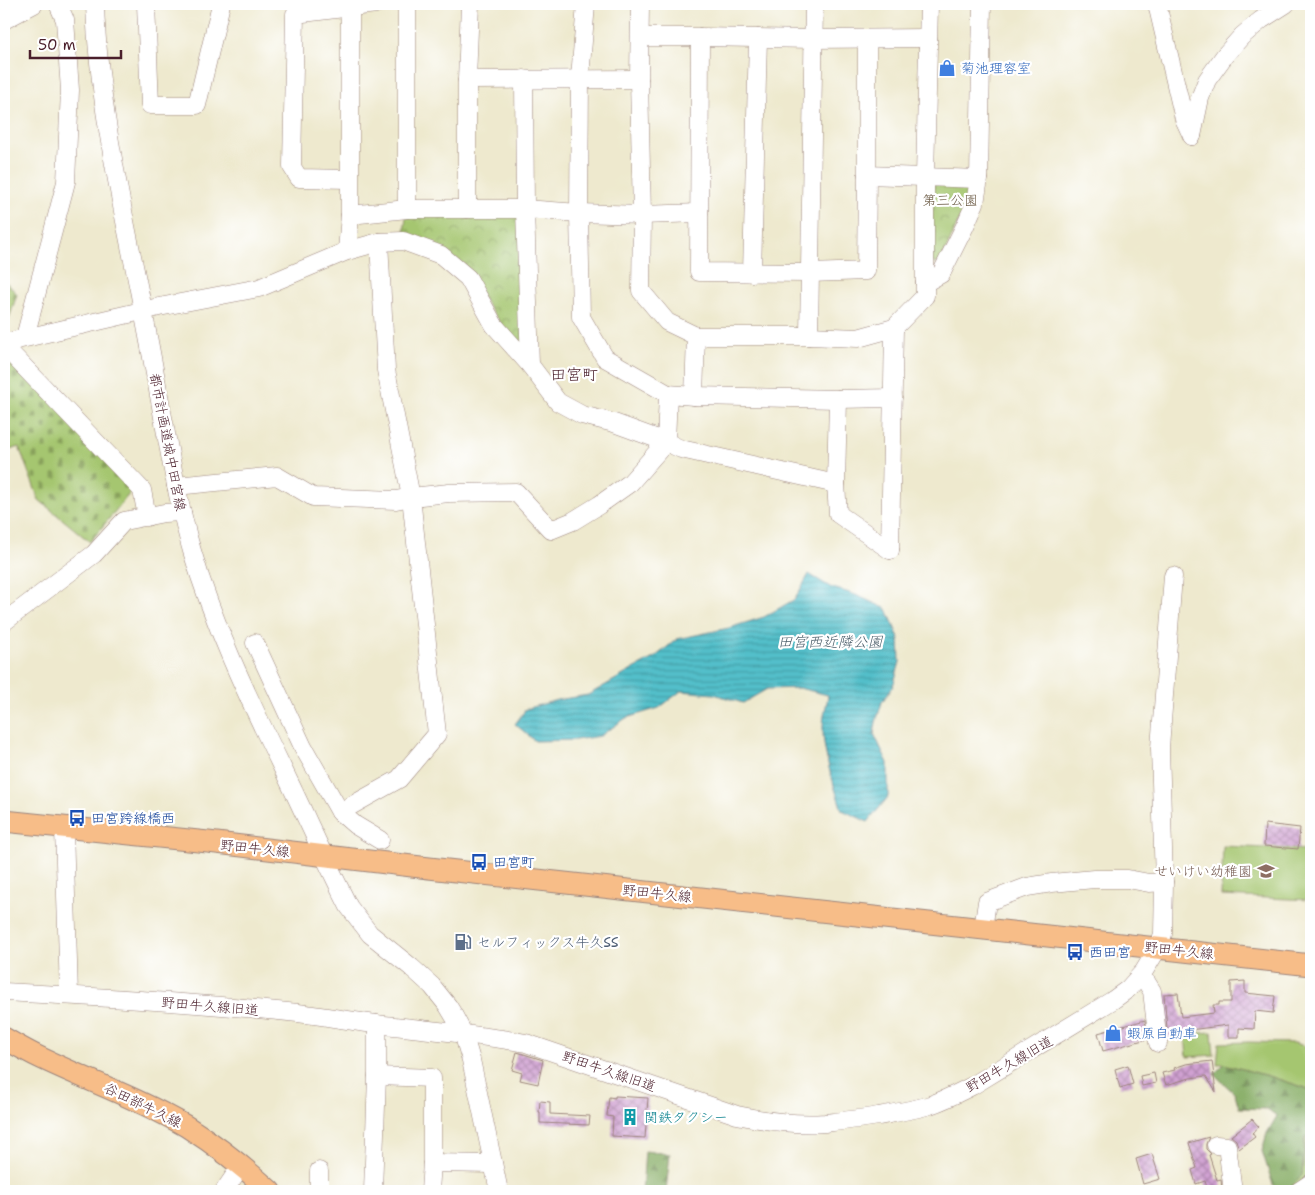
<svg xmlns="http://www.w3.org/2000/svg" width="1315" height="1195" viewBox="0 0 1315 1195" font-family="'Shantell Sans','Klee One',sans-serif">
<defs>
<pattern id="forest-firs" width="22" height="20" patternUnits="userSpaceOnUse" patternTransform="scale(1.25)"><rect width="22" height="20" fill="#84ab62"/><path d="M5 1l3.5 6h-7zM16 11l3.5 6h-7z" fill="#6e8b51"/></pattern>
<pattern id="cemetery-stones" width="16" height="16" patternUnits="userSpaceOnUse" patternTransform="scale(1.25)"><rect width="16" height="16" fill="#a5c66f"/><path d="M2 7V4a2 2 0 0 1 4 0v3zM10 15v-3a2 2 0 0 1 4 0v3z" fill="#88a05b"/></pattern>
<pattern id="park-crowns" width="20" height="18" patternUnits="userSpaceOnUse" patternTransform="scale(1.25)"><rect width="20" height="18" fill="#a5c66f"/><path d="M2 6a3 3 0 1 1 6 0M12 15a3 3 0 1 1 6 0" fill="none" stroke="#88a05b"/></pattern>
<pattern id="water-rules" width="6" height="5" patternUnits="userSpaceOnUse" patternTransform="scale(1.25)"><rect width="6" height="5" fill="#52bfca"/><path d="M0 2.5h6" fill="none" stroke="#469ba4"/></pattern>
<pattern id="building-cross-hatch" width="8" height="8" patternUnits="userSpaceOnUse" patternTransform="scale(1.25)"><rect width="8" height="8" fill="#d0a1d2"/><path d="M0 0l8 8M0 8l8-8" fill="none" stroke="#ab83ab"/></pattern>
</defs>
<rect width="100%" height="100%" fill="#fff"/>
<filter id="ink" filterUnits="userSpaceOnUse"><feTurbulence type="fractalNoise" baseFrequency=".02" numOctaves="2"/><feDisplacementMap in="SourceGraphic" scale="10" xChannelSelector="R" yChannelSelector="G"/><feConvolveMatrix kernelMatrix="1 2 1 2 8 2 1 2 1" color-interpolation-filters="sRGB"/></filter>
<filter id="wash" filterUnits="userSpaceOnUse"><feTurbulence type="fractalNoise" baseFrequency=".0096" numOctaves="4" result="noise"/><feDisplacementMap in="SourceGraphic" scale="20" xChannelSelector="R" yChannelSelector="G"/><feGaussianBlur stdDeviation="1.12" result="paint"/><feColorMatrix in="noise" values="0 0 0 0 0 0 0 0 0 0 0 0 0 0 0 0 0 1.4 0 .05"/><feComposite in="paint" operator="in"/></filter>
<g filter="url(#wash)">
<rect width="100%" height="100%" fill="#eee9ce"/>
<g fill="#a5c66f" stroke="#78724d">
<path d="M 1223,846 L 1311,850 L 1311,900 L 1221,896 Z"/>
<path d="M 1212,1032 L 1214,1055 L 1187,1057 L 1185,1034 Z"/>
<path d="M 1248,1042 L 1295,1043 L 1311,1048 L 1311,1091 L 1306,1088 L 1268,1076 L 1224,1064 L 1217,1064 L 1219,1043 Z"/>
<path d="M 1306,1137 L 1311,1139 L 1311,1177 L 1304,1179 L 1290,1191 L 1288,1191 L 1302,1175 Z"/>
</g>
<g fill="url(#forest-firs)" stroke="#676546">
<path d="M 1224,1064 L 1268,1076 L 1306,1088 L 1311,1091 L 1311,1139 L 1305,1137 L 1302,1175 L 1288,1191 L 1275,1191 L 1262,1151 L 1267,1133 L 1277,1116 L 1267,1109 L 1239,1108 L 1235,1094 L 1214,1074 Z"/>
<path d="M 645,1151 L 670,1154 L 666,1191 L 642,1191 Z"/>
</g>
<g fill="url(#cemetery-stones)" stroke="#78724d">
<path d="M 4,280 L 17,294 L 4,334 Z"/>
<path d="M 4,347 L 134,488 L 90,542 L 39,500 L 19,447 L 4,452 Z"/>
</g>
<g fill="url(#park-crowns)" stroke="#78724d">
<path d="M 936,180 L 969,181 L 973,189 L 940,263 L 935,264 L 931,261 L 932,187 Z"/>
<path d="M 407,209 L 525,209 L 530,365 L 468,278 L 403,241 Z"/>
</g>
<path fill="url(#water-rules)" stroke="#4e6f7a" d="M 809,574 L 830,587 L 856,595 L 887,609 L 899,638 L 900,662 L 893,686 L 882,702 L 876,722 L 874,734 L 888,763 L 888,797 L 868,822 L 842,810 C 834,786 822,751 823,726 C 823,715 827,705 828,695 L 799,688 L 767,689 L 743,703 L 714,694 L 681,691 L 659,708 L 626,718 L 600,736 L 575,740 L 535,741 L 515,724 L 526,709 L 557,700 L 588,695 L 655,657 L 677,639 L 729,628 L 764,617 L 795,599 Z"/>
<g id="blocks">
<g fill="url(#building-cross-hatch)">
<path d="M 1265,824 L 1300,828 L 1298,849 L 1264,846 Z"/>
<path d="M 1245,981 L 1245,993 L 1275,996 L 1273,1013 L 1255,1011 L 1254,1029 L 1239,1028 L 1239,1037 L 1228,1037 L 1228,1025 L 1182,1031 L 1183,1038 L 1168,1040 L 1164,994 L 1178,993 L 1181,1017 L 1214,1013 L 1213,1005 L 1219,1005 L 1219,1002 L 1231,1002 L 1231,982 Z"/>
<path d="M 1145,1020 L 1147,1039 L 1103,1051 L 1098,1033 Z"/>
<path d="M 517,1052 L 543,1060 L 538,1084 L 520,1080 L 522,1073 L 512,1070 Z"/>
<path d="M 1212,1061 L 1216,1092 L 1206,1076 L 1190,1078 L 1166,1085 L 1162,1073 L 1175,1070 L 1174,1068 L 1186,1064 Z"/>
<path d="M 1128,1065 L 1133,1084 L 1120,1088 L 1115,1069 Z"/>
<path d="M 1154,1073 L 1156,1083 L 1142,1086 L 1140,1076 Z"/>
<path d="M 615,1096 L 648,1098 L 645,1138 L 612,1136 L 613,1117 L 607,1116 L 609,1097 L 615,1098 Z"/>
<path d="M 540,1101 L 550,1102 L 550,1114 L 590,1116 L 589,1125 L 540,1123 L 540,1112 L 539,1112 Z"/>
<path d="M 1252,1119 L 1259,1127 L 1252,1133 L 1255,1137 L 1239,1149 L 1236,1140 L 1231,1136 Z"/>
<path d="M 1209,1137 L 1206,1144 L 1206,1149 L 1211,1154 L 1209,1155 L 1217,1180 L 1221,1179 L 1222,1191 L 1208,1191 L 1205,1181 L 1196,1184 L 1192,1170 L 1197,1168 L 1189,1143 Z"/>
<path d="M 1152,1154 L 1160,1179 L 1143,1184 L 1136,1159 Z"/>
</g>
</g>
</g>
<g filter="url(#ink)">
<use href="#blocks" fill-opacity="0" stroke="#9c847c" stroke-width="1"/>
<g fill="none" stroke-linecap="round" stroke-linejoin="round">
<g stroke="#9c847c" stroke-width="19">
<g id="minor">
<path d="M 95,4 C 98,100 120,196 139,290 C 149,340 158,390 167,439 C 174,477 181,514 192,551 C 214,626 247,695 281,765 C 304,812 325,860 349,907 L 370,934 L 411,967 L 432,986 L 448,1006 L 454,1016 L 463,1033 L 471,1060 L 499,1191"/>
<path d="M 146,4 L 150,105 L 197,105 L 221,4"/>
<path d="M 470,4 L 467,80 L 639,79"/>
<path d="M 586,4 L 580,78 L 579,213 L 581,317 L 605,358 L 668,394"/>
<path d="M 640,4 L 639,79 L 642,215 L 641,291 L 667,322 L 696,336 L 809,336 L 858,338 L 894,328 L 925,296 L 925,177 L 929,4"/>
<path d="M 1157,4 L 1184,119 L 1192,136"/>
<path d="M 350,7 L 350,215 L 407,209 L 525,209 L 579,213 L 642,215 L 699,213"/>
<path d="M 4,20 L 34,4"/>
<path d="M 640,37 L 700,37 L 813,39 L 928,38"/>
<path d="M 700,37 L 699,272 L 810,273 L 866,271 L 867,175 L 867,39"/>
<path d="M 524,79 L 525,209 L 530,365"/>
<path d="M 467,80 L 467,209"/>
<path d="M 1192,136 L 1200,98 L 1207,80 L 1225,55 L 1242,36 L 1261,20 L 1286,4"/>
<path d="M 867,175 L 979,179 L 982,4"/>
<path d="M 349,179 L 299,178 L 292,167 L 295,14 L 376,4"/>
<path d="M 407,209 L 407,4"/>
<path d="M 347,251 L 350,215"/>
<path d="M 752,273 L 758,38"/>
<path d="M 925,283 L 941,274 L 965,226 L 975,203 L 979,179"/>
<path d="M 809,336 L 814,4"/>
<path d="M 25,337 L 66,182 L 70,90 L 65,20 L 58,4"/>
<path d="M 4,343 L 159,307 L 259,288 L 347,251 L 379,242 L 403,241 L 441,255 L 468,278 L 494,325 L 530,365 L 558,402 L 582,415 L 614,423 L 666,442 L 681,449 L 836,484"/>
<path d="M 4,346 L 142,490 L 147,517"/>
<path d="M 694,396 L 838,399 L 893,398"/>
<path d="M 838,399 L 836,484 L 838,514 L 890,550"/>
<path d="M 176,486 L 277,476 L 313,497 L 396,500 L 411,497 L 449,493 L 516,492 L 551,530 L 573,521 L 599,505 L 630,483 L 666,442 L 668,394 L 694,396 L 696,336"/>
<path d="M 890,550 L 894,328"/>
<path d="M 4,622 L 94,554 L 124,521 L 164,513 L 182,512"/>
<path d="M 255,643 L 303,747 L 340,812 L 355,825 L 380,840"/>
<path d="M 340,812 L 399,779 L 437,734 L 411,497 L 386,370 L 379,242"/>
<path d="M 64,829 L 69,995"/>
<path d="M 983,929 L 987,902 L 1027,887 L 1052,883 L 1094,879 L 1128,879 L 1149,883 L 1164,882"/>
<path d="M 1139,977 L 1147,983 L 1152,991 L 1158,1043"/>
<path d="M 4,992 C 102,997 200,1003 298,1013 C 324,1016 350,1021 376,1024 C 426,1030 476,1034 526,1043 L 737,1115 C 765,1121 796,1125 825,1123 C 842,1121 860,1119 878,1116 C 895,1113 913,1110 930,1105 C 945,1100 958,1093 972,1086 L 1113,1000 L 1128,989 L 1144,971 L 1158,948 L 1163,934 L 1164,882 L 1160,748 L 1173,576"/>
<path d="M 377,1076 L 432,1078 L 432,1163 L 430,1191"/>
<path d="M 1216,1145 L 1227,1146 L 1233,1191"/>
<path d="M 432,1163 L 493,1164"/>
<path d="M 224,1191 L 241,1166"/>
<path d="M 319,1191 L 319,1171"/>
<path d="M 373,1191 L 377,1076 L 377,1024"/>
<path d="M 1299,1191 L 1311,1183"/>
</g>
</g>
<g stroke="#9c847c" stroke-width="23">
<g id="major">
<path d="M 4,821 L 208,842 L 429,868 L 1311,965"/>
<path d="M 4,1038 C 16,1045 28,1052 41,1058 C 89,1081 140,1099 186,1126 C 216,1145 244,1167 270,1191"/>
</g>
</g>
<use href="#minor" stroke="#fff" stroke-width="18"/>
<use href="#major" stroke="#f7bd88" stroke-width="21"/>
</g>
</g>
<defs>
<g id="shop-bare" transform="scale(1.35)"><path d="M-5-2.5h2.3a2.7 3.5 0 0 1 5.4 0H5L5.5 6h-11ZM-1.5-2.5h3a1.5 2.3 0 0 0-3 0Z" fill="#3f7fe0" stroke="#fff" stroke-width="2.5" paint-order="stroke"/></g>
<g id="bus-bare" transform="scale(1.35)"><path d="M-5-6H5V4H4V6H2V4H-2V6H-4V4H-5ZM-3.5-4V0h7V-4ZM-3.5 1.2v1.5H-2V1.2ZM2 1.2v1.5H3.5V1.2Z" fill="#1a4fb4" stroke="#fff" stroke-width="2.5" paint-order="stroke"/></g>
<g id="school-bare" transform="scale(1.35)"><path d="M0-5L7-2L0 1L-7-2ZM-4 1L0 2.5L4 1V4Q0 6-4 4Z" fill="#8d6e63" stroke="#fff" stroke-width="2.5" paint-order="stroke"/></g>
<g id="fuel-bare" transform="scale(1.35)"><path d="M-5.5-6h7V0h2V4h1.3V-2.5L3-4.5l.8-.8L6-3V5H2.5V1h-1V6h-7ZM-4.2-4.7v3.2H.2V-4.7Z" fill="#5c6f8a" stroke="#fff" stroke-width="2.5" paint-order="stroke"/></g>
<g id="building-bare" transform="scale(1.35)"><path d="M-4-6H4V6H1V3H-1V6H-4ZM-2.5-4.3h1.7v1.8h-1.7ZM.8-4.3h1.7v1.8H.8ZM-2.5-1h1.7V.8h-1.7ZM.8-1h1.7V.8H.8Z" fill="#0f9aa8" stroke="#fff" stroke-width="2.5" paint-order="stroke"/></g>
</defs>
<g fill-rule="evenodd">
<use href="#shop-bare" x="947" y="68"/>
<use href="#bus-bare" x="77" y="818"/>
<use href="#bus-bare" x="479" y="862"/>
<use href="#school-bare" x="1266" y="871"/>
<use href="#fuel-bare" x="463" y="942"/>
<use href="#bus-bare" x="1075" y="952"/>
<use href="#shop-bare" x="1113" y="1033"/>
<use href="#building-bare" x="630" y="1117"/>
</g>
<g text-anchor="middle" stroke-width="4.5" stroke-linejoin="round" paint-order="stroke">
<g font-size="14" fill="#366cbe" stroke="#fff" text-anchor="start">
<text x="961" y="73">菊池理容室</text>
<text x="1127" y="1038">蝦原自動車</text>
</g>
<g font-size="14" fill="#6a5943" stroke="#fff">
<text x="950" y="205">第三公園</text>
</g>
<g font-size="14" fill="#4a1f2b" stroke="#fff">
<text transform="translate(168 442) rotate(79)" y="5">都市計画道城中田宮線</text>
<text transform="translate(255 848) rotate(6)" y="5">野田牛久線</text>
<text transform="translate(657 893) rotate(6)" y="5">野田牛久線</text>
<text transform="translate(1179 950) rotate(6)" y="5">野田牛久線</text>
<text transform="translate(210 1006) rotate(5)" y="5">野田牛久線旧道</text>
<text transform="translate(1009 1064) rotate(-30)" y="5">野田牛久線旧道</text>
<text transform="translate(609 1071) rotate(19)" y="5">野田牛久線旧道</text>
<text transform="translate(143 1105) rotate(26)" y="5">谷田部牛久線</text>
</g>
<g font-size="14" fill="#164399" stroke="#fff" text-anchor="start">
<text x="91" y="823">田宮跨線橋西</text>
<text x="493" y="867">田宮町</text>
<text x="1089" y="957">西田宮</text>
</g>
<g font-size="14" fill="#785e54" stroke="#fff" text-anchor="end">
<text x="1252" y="876">せいけい幼稚園</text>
</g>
<g font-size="14" fill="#4e5e75" stroke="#fff" text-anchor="start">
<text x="477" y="947">セルフィックス牛久SS</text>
</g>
<g font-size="14" fill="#0d838f" stroke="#fff" text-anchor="start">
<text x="644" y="1122">関鉄タクシー</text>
</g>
<g font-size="15" font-style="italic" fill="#4d5f6b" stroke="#fff">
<text x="830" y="647">田宮西近隣公園</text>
</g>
<g font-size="16" fill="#4a1f2b" stroke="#fff">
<text x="574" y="380">田宮町</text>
</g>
</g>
<rect width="1315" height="1195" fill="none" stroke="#fff" stroke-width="20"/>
<path d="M30 50v8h91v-8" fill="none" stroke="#4a1f2b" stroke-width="2.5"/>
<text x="38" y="50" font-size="15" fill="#4a1f2b" stroke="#ffffff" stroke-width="4" paint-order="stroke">50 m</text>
</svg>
